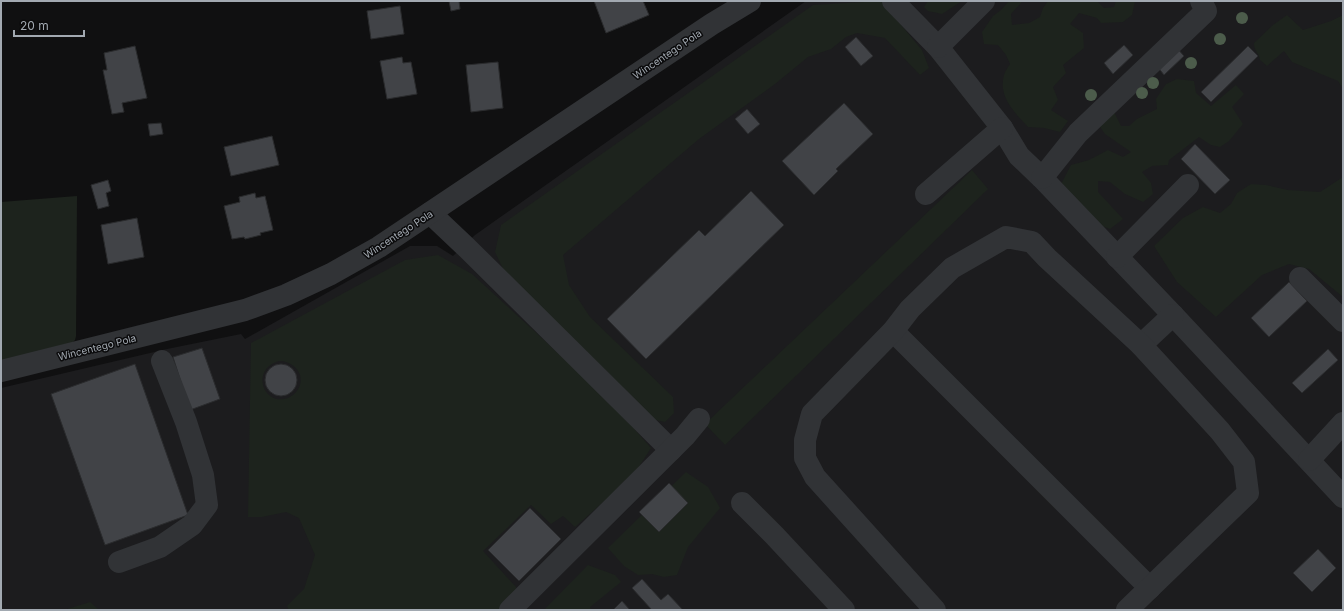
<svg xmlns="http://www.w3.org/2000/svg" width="1344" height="611" viewBox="0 0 1344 611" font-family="Inter,sans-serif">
<rect width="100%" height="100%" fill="#101011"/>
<path fill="#1c1c1e" d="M 806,1 L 1343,1 L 1343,610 L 1,610 L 1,388 L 167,349 L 241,334 L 245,339 L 410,246 L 437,246 L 453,256 L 475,235 Z"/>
<g fill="#1d231d" fill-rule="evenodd">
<path d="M 881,1 L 922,50 L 929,68 L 920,75 L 885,38 L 857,33 L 846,37 L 831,49 L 808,57 L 775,84 L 699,139 L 563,255 L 569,285 L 590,317 L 673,397 L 674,413 L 665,422 L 646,418 L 504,271 L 495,252 L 501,225 L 813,5 Z"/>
<path d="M 928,1 L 962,1 L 942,14 L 928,11 L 924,7 Z"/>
<path d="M 1009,1 L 1021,1 L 1021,3 L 1011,14 L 1012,25 L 1029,23 L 1040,17 L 1043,8 L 1048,1 L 1097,1 L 1104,8 L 1114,7 L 1116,1 L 1135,1 L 1132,15 L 1123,22 L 1101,23 L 1097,18 L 1079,13 L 1070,24 L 1083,33 L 1084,48 L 1063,65 L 1066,73 L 1053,87 L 1058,100 L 1051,110 L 1068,121 L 1060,132 L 1044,128 L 1028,127 C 1014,112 998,97 1004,75 C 1005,71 1008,67 1010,64 L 1006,55 L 998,45 L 984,44 L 982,32 L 993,16 L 1001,10 Z"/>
<path d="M 1287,15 L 1303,30 L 1331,21 L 1343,15 L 1343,89 L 1338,81 L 1292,62 L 1284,51 L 1267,66 L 1260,60 C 1259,53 1254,51 1254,43 L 1273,25 Z"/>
<path d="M 1177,79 L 1194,81 L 1196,93 L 1211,106 L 1236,85 L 1244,94 L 1232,107 L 1243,124 L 1229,141 L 1220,147 L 1211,145 L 1199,137 L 1169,160 L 1168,165 L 1152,166 L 1142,172 L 1151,183 L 1153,194 L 1143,202 L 1125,194 L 1110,182 L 1098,181 L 1098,192 L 1123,219 L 1110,229 L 1091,222 L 1061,184 L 1071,165 L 1089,160 L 1108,150 L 1123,157 L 1131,152 L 1105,134 L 1098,124 L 1114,112 L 1121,126 L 1129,126 L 1137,119 L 1157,109 L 1156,99 L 1166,84 Z"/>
<path d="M 972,170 L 988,189 L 725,445 L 705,424 Z"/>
<path d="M 1343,177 L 1343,297 L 1309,269 L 1289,264 L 1262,275 L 1216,317 L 1177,282 L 1154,246 L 1183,218 L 1203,207 L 1220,213 L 1231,204 L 1237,193 L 1251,184 L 1266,185 L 1288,190 L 1320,192 Z"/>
<path d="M 77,196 L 76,336 L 75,340 L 70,345 L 1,361 L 1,202 Z"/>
<path d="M 438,255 L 472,274 L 543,339 L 616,408 L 651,448 L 633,476 L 575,527 L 563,516 L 551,524 L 531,505 L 483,551 L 516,587 L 516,597 L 503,610 L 289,610 L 287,606 L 304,589 L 315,555 L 299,518 L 286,512 L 262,517 L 248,517 L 251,343 L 405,260 ZM 279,361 C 291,361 304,371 300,385 C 298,391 294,395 288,398 C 263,407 250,369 279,361 Z"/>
<path d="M 686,472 L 708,487 L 720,508 L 688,547 L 677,575 L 664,577 L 652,574 L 638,575 L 624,566 L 608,548 Z"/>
<path d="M 588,565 L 615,575 L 621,582 L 590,607 L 591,610 L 544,610 Z"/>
<path d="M 90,602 L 99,610 L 64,610 Z"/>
</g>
<g fill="#414347" stroke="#2a2b2d">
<path d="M 449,1 L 459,1 L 460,9 L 451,11 Z"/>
<path d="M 594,1 L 643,1 L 649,15 L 606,33 Z"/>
<path d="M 400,6 L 404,34 L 371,39 L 367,11 Z"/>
<path d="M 856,37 L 873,56 L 861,66 L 845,47 Z"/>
<path d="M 1124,45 L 1133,55 L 1113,74 L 1104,63 Z"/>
<path d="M 135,46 L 147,98 L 122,103 L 124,112 L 112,114 L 103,70 L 107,70 L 104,53 Z"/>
<path d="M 1248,46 L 1258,56 L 1211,102 L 1201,92 Z"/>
<path d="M 1176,47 L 1184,56 L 1164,75 L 1157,66 Z"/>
<path d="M 402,57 L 403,63 L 411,62 L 417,94 L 387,99 L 380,61 Z"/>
<path d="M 498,62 L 503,108 L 471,112 L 466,65 Z"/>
<path d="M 844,103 L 873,134 L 836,169 L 838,171 L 814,195 L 782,161 Z"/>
<path d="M 747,109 L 760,124 L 748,134 L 735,119 Z"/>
<path d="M 161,123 L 163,134 L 150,136 L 148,124 Z"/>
<path d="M 272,136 L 279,165 L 231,176 L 224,147 Z"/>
<path d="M 1195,144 L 1230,180 L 1215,194 L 1181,159 Z"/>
<path d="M 108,180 L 111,191 L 106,193 L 109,206 L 98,209 L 91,185 Z"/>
<path d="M 751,191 L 784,225 L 646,359 L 607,319 L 699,230 L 705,236 Z"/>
<path d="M 255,193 L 256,198 L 265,196 L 273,230 L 260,233 L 261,235 L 245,239 L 244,237 L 232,239 L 224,206 L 240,202 L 239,197 Z"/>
<path d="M 137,218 L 144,257 L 108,264 L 101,225 Z"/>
<path d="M 1289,282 L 1307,301 L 1269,337 L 1251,318 Z"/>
<path d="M 202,348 L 220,399 L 190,410 L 173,357 Z"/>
<path d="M 1328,349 L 1338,360 L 1302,393 L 1292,383 Z"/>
<path d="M 135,364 L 188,515 L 105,545 L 51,394 Z"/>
<circle cx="281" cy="380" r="16"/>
<path d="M 669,483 L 688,503 L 659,532 L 639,512 Z"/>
<path d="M 530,508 L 561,539 L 519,581 L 488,550 Z"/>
<path d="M 1318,549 L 1336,568 L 1312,592 L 1293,573 Z"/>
<path d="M 642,579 L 661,600 L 668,594 L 683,610 L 650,610 L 651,609 L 632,588 Z"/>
<path d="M 622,601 L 630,610 L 613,610 Z"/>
</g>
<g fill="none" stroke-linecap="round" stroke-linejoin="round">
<g stroke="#313336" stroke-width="22">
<path d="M 893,1 L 938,47 L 1002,128 L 1019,156 L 1042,178 L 1173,315 L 1343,497"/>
<path d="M 938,47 L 984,1"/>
<path d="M 1042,178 L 1078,133 L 1206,11 L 1201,1"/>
<path d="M 926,194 L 1002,128"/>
<path d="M 430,213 L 467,248 L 671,450"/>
<path d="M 1117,257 L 1188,185"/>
<path d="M 1300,278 L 1343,321"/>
<path d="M 893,331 L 1150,588"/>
<path d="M 1141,345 L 1173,315"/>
<path d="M 1,371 L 245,310 L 286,295 L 331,274 L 379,247 L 712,24 L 750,1"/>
<path d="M 1309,460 L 1343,423"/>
<path d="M 742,503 L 774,535 L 844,610"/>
<path d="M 119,562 L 160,547 L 192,525 L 207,505 L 203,475 L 186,422 L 162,361"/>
<path d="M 510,610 L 685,436 L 699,419"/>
<path d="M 935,610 L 815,477 L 805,458 L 805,440 L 812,414 L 893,331 L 910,309 L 952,268 L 1006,237 L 1032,242 L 1047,258 L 1141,345 L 1220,431 L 1244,462 L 1248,493 L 1127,610"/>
</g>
</g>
<g fill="#4c5c4b">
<circle cx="1242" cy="18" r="6"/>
<circle cx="1220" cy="39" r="6"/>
<circle cx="1191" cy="63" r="6"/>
<circle cx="1153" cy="83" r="6"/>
<circle cx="1142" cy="93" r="6"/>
<circle cx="1091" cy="95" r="6"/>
</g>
<g text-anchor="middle" stroke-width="3" stroke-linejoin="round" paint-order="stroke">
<g font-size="10" fill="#a2a9b1" stroke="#0b0b0c">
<text transform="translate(667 54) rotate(-34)" y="4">Wincentego Pola</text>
<text transform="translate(398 234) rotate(-33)" y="4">Wincentego Pola</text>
<text transform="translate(97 347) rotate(-14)" y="4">Wincentego Pola</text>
</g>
</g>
<rect width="1344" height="611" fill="none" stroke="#a2a9b1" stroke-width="4"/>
<path d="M14 30v6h70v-6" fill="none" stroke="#a2a9b1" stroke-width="2"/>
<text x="20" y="30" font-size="12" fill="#a2a9b1" stroke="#0b0b0c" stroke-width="3" paint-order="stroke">20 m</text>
</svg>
